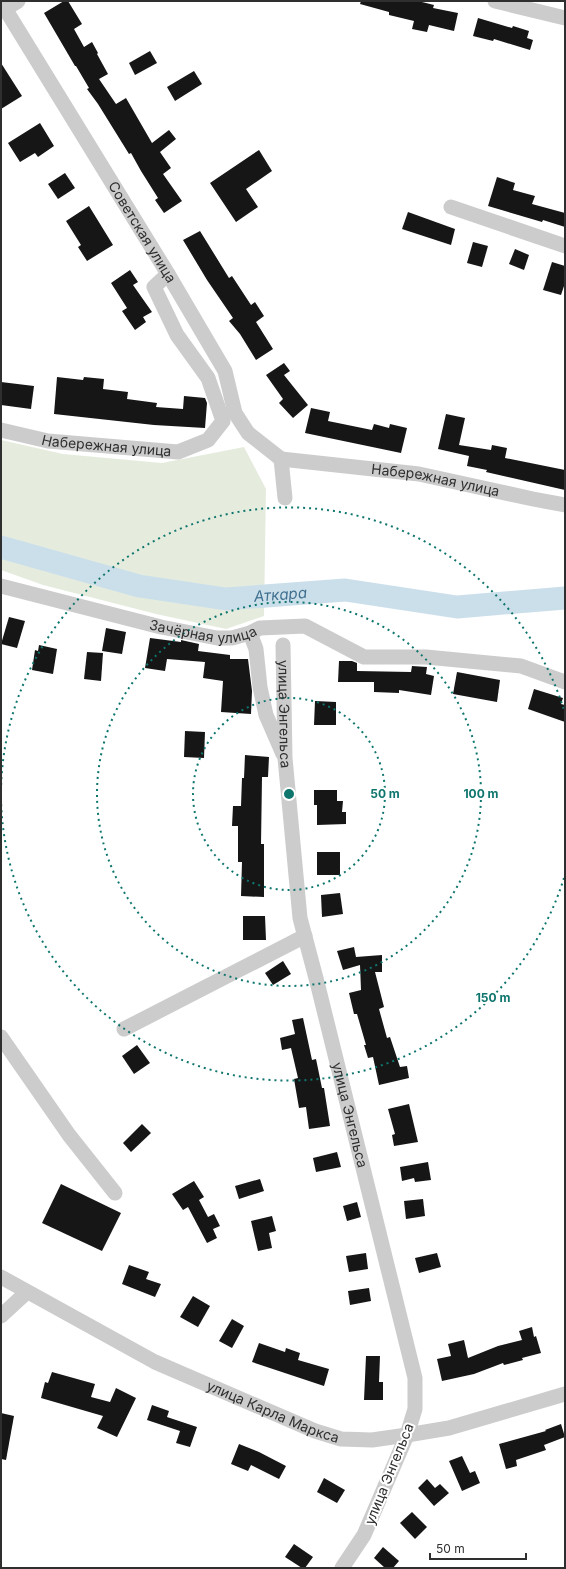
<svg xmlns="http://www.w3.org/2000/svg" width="566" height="1569" viewBox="0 0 566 1569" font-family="Inter,sans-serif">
<rect width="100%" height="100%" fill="#fff"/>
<path fill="#e5ecde" d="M 1,440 L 63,454 L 162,463 L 244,447 L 266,489 L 264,616 L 226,629 L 156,614 L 43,585 L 1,570 Z"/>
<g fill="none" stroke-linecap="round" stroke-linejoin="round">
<path stroke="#cbdfeb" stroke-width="23" id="s1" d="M 1,547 L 139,586 L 226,599 L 345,590 L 457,607 L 565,598"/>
</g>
<g fill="#161616">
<path d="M 64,1 L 68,1 L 82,24 L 74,29 L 84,47 L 92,42 L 98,53 L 97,54 L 108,74 L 99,79 L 116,104 L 126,98 L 152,143 L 169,130 L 176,139 L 160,152 L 171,168 L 163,174 L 182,201 L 164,213 L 155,200 L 158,198 L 141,171 L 131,153 L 129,154 L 98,104 L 87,89 L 89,88 L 76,66 L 75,66 L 44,13 Z"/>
<path d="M 361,1 L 418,1 L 434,5 L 433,8 L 458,13 L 454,31 L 429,25 L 427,32 L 412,29 L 414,21 L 389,15 L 389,12 L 360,4 Z"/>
<path d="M 478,18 L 512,28 L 513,26 L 529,31 L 527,38 L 533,40 L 530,50 L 494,39 L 493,41 L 473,36 Z"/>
<path d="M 150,51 L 157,63 L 135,75 L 129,63 Z"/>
<path d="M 1,63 L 22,96 L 1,109 Z"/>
<path d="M 194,71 L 202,84 L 175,101 L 167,87 Z"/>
<path d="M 40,123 L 54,146 L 38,157 L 35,153 L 20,162 L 8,143 Z"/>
<path d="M 259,150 L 272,171 L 246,189 L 258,207 L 236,222 L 210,183 Z"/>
<path d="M 65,173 L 75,188 L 58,199 L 48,184 Z"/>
<path d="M 497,177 L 515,183 L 513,190 L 535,196 L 532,204 L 565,213 L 565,227 L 543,220 L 542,222 L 488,206 Z"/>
<path d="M 89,206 L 113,245 L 87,261 L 78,247 L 81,245 L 66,221 Z"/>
<path d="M 408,212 L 455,229 L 451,245 L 402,229 Z"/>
<path d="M 200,231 L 229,278 L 232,276 L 251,305 L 255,302 L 264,316 L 256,322 L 273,349 L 256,360 L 240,334 L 229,321 L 233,318 L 207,280 L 183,240 Z"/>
<path d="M 473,242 L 488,246 L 482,267 L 467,263 Z"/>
<path d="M 515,249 L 529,255 L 524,270 L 509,264 Z"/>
<path d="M 552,262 L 565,266 L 565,283 L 561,295 L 543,290 Z"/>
<path d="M 130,270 L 138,282 L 133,285 L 152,312 L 143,317 L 146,322 L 135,330 L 122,311 L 127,308 L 111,283 Z"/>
<path d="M 284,363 L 290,371 L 284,375 L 308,405 L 293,418 L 279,403 L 283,399 L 266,375 Z"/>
<path d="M 57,377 L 83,380 L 84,377 L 104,379 L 103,389 L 128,392 L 127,399 L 157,403 L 156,407 L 183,409 L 184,396 L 205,398 L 207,403 L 205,428 L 154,425 L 54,414 Z"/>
<path d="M 1,382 L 34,386 L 31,409 L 1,405 Z"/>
<path d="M 311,408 L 330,412 L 328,421 L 372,430 L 374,424 L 389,428 L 390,424 L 407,428 L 401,453 L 305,433 Z"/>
<path d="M 446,414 L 465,418 L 459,445 L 491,450 L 492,445 L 507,448 L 505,458 L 565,470 L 565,490 L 486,472 L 487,470 L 467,466 L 469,456 L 438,449 Z"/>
<path d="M 9,617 L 25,621 L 17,648 L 1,644 Z"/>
<path d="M 106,628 L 126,632 L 122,654 L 102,651 Z"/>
<path d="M 150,638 L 181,642 L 181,640 L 199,644 L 198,651 L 230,655 L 230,659 L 248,659 L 252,691 L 251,714 L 221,712 L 223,681 L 203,678 L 205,662 L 167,659 L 165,671 L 145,668 Z"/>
<path d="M 39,645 L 57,649 L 53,674 L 32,670 L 35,650 L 38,651 Z"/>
<path d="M 87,652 L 103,653 L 101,681 L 84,679 Z"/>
<path d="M 339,661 L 352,661 L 357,663 L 357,671 L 411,672 L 412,666 L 427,667 L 426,674 L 434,676 L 431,695 L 399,690 L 399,693 L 374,692 L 374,682 L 338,682 Z"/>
<path d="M 457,672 L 500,680 L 497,702 L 453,694 Z"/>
<path d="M 534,689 L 563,698 L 561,704 L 565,705 L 565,722 L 528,709 Z"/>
<path d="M 315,701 L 336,702 L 336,725 L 314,725 Z"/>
<path d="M 185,731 L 205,732 L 204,758 L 184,757 Z"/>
<path d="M 245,755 L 269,757 L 268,777 L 262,777 L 261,844 L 264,844 L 264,897 L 241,896 L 242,862 L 238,862 L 238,826 L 232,826 L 233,806 L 241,806 L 242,778 L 244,778 Z"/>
<path d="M 314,790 L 337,790 L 337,801 L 343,801 L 342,812 L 346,812 L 346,824 L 317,825 L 317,805 L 314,805 Z"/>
<rect x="317" y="852" width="23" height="23"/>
<path d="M 340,893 L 343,914 L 322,917 L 321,895 Z"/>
<path d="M 243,916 L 265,916 L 266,940 L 243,940 Z"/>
<path d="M 354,947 L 356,957 L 382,955 L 382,972 L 375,972 L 384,1007 L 379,1009 L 387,1038 L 390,1037 L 400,1067 L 407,1066 L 409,1078 L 379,1085 L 373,1057 L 368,1058 L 364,1045 L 366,1045 L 357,1014 L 354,1014 L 349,993 L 361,990 L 360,965 L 343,970 L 337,951 Z"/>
<path d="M 283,961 L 291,974 L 273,985 L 265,973 Z"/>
<path d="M 303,1018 L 312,1060 L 316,1059 L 322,1088 L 324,1088 L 330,1126 L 309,1129 L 306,1107 L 299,1108 L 294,1079 L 298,1078 L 291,1048 L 282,1050 L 280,1038 L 295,1034 L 292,1020 Z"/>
<path d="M 137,1045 L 150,1063 L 134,1074 L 122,1056 Z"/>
<path d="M 409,1104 L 418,1142 L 394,1146 L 392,1135 L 395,1134 L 388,1109 Z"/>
<path d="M 142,1124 L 151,1133 L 131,1152 L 123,1143 Z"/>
<path d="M 337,1152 L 341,1167 L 316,1172 L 313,1158 Z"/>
<path d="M 428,1162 L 431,1180 L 415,1182 L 414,1178 L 402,1181 L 400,1167 Z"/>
<path d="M 260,1179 L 264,1191 L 239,1199 L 235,1186 Z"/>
<path d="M 194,1181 L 204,1197 L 199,1200 L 208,1217 L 214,1214 L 220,1226 L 213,1229 L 217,1238 L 207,1243 L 188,1207 L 183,1210 L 172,1194 Z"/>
<path d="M 61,1184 L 121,1213 L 102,1251 L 42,1223 Z"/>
<path d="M 423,1199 L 425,1216 L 406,1219 L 404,1201 Z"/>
<path d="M 357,1202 L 361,1217 L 347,1221 L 343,1206 Z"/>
<path d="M 272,1216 L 276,1231 L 269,1233 L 272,1248 L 258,1251 L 251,1221 Z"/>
<path d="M 366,1253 L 368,1269 L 349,1272 L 346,1256 Z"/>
<path d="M 437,1253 L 441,1267 L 419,1273 L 415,1258 Z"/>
<path d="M 129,1265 L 149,1272 L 146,1279 L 161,1284 L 155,1297 L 122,1284 Z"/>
<path d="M 369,1288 L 371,1301 L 350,1305 L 348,1291 Z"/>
<path d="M 193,1296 L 210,1306 L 198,1327 L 180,1317 Z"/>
<path d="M 232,1319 L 244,1326 L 232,1348 L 219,1341 Z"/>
<path d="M 532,1327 L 534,1337 L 536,1336 L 541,1353 L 522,1358 L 523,1360 L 504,1365 L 503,1363 L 474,1374 L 442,1381 L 437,1359 L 451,1356 L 448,1344 L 464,1340 L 468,1358 L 498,1346 L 522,1340 L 519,1331 Z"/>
<path d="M 259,1343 L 285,1352 L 286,1348 L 300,1353 L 298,1360 L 329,1369 L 324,1386 L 252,1362 Z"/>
<path d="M 366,1356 L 380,1356 L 379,1382 L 383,1382 L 383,1400 L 364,1400 Z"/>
<path d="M 52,1372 L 95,1384 L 91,1397 L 110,1402 L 116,1388 L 136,1398 L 117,1437 L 97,1428 L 103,1416 L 41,1398 L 45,1382 L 48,1383 Z"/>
<path d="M 152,1405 L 169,1411 L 167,1417 L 197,1427 L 190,1447 L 176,1443 L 180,1431 L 147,1420 Z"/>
<path d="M 1,1413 L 14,1416 L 6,1460 L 1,1459 Z"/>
<path d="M 561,1424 L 565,1437 L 544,1445 L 546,1450 L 516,1460 L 517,1466 L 506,1469 L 499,1444 L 546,1431 L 545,1430 Z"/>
<path d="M 239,1444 L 259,1452 L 286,1466 L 279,1479 L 251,1465 L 248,1471 L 231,1464 Z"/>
<path d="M 462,1456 L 470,1473 L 475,1471 L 480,1483 L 462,1491 L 449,1461 Z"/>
<path d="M 324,1478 L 345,1490 L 337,1503 L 317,1492 Z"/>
<path d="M 427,1479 L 435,1488 L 440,1484 L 449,1493 L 434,1506 L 418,1488 Z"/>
<path d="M 412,1512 L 427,1527 L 415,1539 L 400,1523 Z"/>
<path d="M 294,1544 L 313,1557 L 305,1568 L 302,1568 L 285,1557 Z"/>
<path d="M 383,1547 L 399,1561 L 393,1568 L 385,1568 L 374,1558 Z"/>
</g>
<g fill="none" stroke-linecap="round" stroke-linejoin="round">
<g stroke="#ccc" stroke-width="15">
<path d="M 495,1 L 565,18"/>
<path id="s2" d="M 1,2 L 168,274 L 225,371 L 235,413 L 248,433 L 281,459"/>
<path d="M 5,9 L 18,1"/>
<path d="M 451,207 L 565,246"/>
<path id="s3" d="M 1,430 L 48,441 L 178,452 L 208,440 L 223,421 L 208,378 L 177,335 L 154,287 L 168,274"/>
<path id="s4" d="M 281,459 L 419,474 L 533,499 L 565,505"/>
<path d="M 281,459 L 285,498"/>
<path id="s5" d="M 1,586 L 161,627 L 217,638 L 232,638 L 250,633 L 260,628 L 305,626 L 364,657 L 426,657 L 521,666 L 565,682"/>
<path d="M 250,633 L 256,649 L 260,687 L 266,715 L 283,754"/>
<path id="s6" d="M 283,645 L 285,758 L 300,918 L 317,982 L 415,1378 L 415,1409 L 407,1435 L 364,1535 L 342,1568"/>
<path d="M 124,1029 L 305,936"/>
<path d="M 1,1037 L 69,1135 L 115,1193"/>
<path id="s7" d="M 1,1277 L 155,1362 L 315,1431 L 341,1439 L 372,1440 L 407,1435 L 449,1428 L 565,1394"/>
<path d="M 1,1316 L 27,1292"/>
</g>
</g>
<g fill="none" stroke="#0f766e" stroke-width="2" stroke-dasharray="2 4">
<circle cx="289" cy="794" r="96"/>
<circle cx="289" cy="794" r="192"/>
<path d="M564 878A288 288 0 0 1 1 797M1 791A288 288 0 0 1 564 710"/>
</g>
<g text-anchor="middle" stroke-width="4" stroke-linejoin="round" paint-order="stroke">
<g font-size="14" fill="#2f2f2f" stroke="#fff">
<text dy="5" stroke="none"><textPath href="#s2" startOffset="270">Советская улица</textPath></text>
<text dy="5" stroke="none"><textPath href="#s3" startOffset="107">Набережная улица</textPath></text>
<text dy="5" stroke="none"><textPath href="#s4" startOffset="156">Набережная улица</textPath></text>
<text dy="5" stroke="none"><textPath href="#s5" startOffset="208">Зачёрная улица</textPath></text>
<text dy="5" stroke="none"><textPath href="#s6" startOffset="69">улица Энгельса</textPath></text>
<text dy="5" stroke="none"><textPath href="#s6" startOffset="477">улица Энгельса</textPath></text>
<text dy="5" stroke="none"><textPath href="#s7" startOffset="304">улица Карла Маркса</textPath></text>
<text transform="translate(389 1474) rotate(-68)" y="5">улица Энгельса</text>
</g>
<g font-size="15" font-style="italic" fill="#40708f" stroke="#fff">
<text dy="5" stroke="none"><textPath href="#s1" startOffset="286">Аткара</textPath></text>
</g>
</g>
<circle cx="289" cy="794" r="6" fill="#0f766e" stroke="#fff" stroke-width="2"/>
<g font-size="12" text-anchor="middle" font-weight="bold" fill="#0f766e" stroke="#fff" stroke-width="4" stroke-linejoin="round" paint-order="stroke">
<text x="385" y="798">50 m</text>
<text x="481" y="798">100 m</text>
<text x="493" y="1002">150 m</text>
</g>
<rect width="566" height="1569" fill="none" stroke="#2f2f2f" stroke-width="4"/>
<path d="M430 1553v6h96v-6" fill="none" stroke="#2f2f2f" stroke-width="2"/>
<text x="436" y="1553" font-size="12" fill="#2f2f2f" stroke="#ffffff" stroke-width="3" paint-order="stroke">50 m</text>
</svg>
